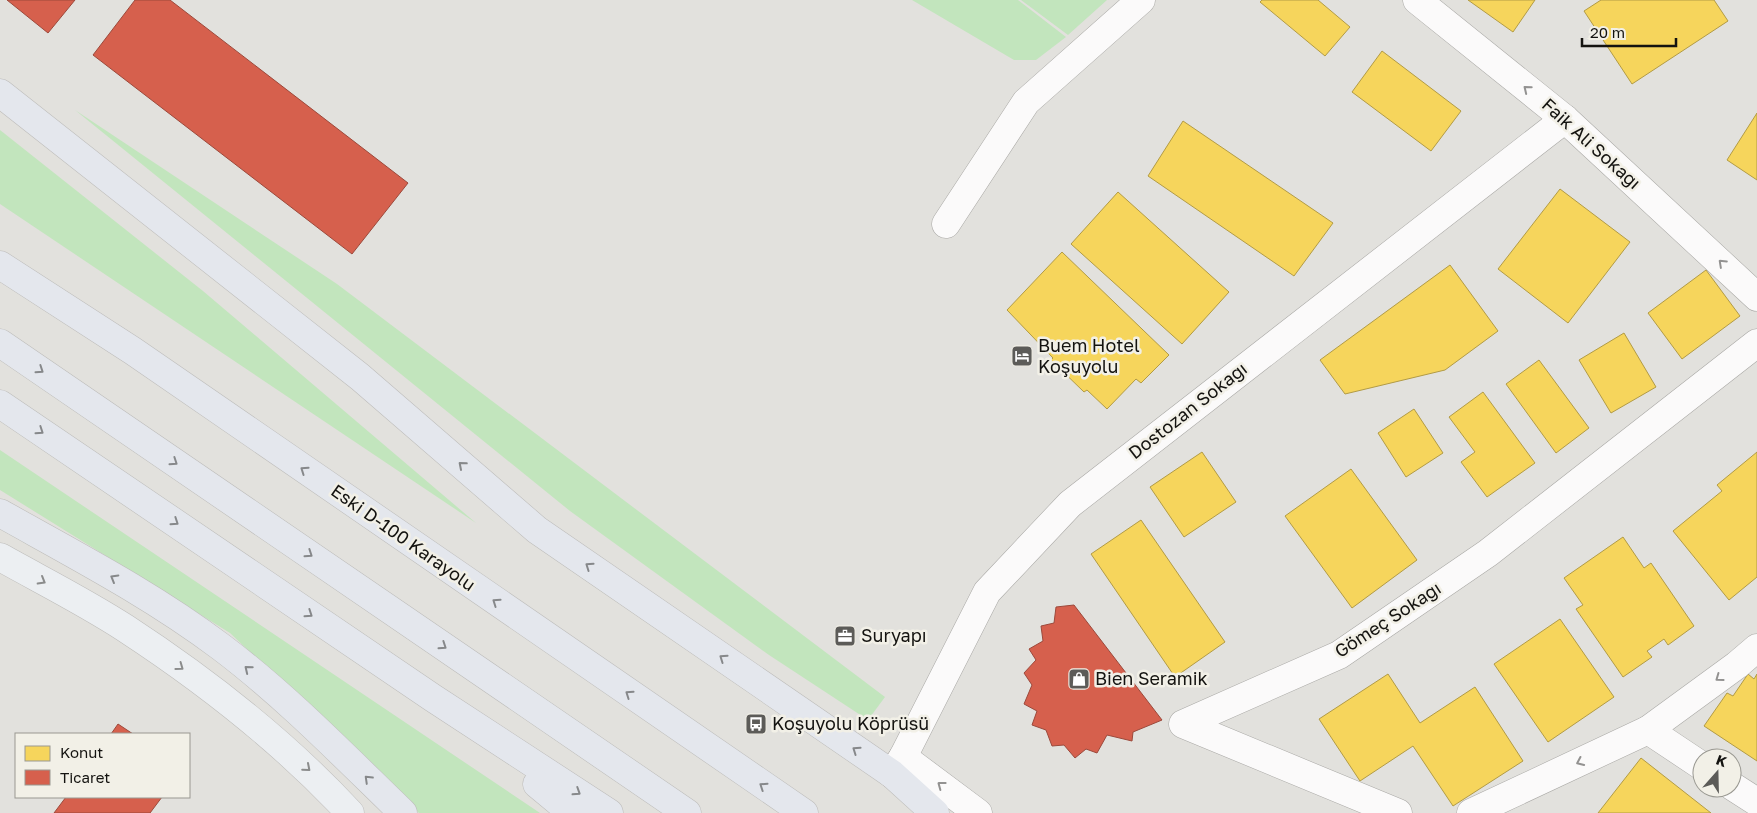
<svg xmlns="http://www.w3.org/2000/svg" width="1757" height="813" viewBox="0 0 1757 813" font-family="'Golos Text',sans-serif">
<rect width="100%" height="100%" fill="#e2e1dd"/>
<g fill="#c2e5bd">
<path d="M 912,0 L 1018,0 L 1066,37 L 1036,60 L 1014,60 Z"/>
<path d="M 1021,0 L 1107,0 L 1068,35 Z"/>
<path d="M 75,110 L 337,284 L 885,697 L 868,720 L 769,655 L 570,511 Z"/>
<path d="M 0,130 L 203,291 L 476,523 L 0,204 Z"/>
<path d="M 0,450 L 540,813 L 419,813 L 230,633 L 0,490 Z"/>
</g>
<g fill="#f6d55c" stroke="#b29b45">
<path d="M 1262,0 L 1318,0 L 1350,27 L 1325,56 L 1260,2 Z"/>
<path d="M 1468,0 L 1535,0 L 1513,32 Z"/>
<path d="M 1601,0 L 1714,0 L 1728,21 L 1632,84 L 1584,11 Z"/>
<path d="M 1382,51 L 1461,111 L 1431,151 L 1352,92 Z"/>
<path d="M 1757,113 L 1757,180 L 1727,160 Z"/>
<path d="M 1183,121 L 1333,223 L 1294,276 L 1148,176 Z"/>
<path d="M 1560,189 L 1630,242 L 1568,323 L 1498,269 Z"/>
<path d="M 1118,192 L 1229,292 L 1182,344 L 1071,244 Z"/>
<path d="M 1062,252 L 1169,355 L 1141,383 L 1136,379 L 1107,409 L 1087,390 L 1084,392 L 1051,360 L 1053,358 L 1007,310 Z"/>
<path d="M 1450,265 L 1498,331 L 1445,370 L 1345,394 L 1320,360 Z"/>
<path d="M 1706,270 L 1740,316 L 1682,359 L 1648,313 Z"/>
<path d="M 1624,333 L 1656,387 L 1611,413 L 1579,360 Z"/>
<path d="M 1539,360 L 1589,428 L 1556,453 L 1506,384 Z"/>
<path d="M 1483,392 L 1535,463 L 1487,497 L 1461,462 L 1475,452 L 1449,417 Z"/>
<path d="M 1414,409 L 1443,453 L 1406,477 L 1378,433 Z"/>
<path d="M 1202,452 L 1236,502 L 1184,537 L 1150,487 Z"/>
<path d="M 1757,452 L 1757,577 L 1729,600 L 1673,531 L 1722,491 L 1717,485 Z"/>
<path d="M 1351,469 L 1417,560 L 1352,608 L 1285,516 Z"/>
<path d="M 1141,520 L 1225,642 L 1175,677 L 1091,554 Z"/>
<path d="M 1623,537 L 1644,568 L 1651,563 L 1694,626 L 1668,645 L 1664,639 L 1647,651 L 1652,657 L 1623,677 L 1576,609 L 1583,605 L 1564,578 Z"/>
<path d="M 1560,619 L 1614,697 L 1548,742 L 1494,664 Z"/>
<path d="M 1388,674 L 1420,723 L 1475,687 L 1523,761 L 1453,806 L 1413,746 L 1360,781 L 1319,719 Z"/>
<path d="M 1748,674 L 1754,679 L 1757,674 L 1757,761 L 1704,726 L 1727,693 L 1733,696 Z"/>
<path d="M 1641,758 L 1711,813 L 1598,813 Z"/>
</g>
<g fill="#d6604d" stroke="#9c493b">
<path d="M 7,0 L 75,0 L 48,33 Z"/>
<path d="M 135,0 L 170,0 L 408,183 L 352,254 L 93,55 Z"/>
<path d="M 1074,605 L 1162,720 L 1133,732 L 1132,741 L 1107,735 L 1097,753 L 1086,749 L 1075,758 L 1064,745 L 1052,746 L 1046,730 L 1032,725 L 1037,711 L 1024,704 L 1032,685 L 1024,673 L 1036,660 L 1029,649 L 1043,641 L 1041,626 L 1054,623 L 1056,607 Z"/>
<path d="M 118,724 L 133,734 L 111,734 Z"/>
<path d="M 66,797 L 162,797 L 150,813 L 54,813 Z"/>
</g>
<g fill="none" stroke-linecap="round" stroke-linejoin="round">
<g stroke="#a9a8a5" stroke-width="29">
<g id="minor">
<path d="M 1417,0 L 1565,119 L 1757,297"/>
<path d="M 946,224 L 1026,102 L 1141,0"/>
<path d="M 1648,730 L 1702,766"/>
<path d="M 903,757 L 978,813"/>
<path d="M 892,774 L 903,757 L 987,592 L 1070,504 L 1565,119"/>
<path d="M 1732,786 L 1757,802"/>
<path d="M 1398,813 L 1183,724 L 1339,655 L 1488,553 L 1757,343"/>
<path d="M 1471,813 L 1648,730 L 1737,665 L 1757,648"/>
</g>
</g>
<g stroke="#bdbcba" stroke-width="29">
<path id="major" d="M 0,557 C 41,580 85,602 125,628 C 206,681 284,742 350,813"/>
</g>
<g stroke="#bdbcba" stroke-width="29">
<g id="highway">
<path d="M 0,93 L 360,377 L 537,530 L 892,774 L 935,813"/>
<path d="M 0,265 L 133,351 L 804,813"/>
<path d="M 0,343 L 687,813"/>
<path d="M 0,404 L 433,698 L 609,813"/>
<path d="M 0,513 C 75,555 152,595 221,647 C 286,696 344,756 403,813"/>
<path d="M 537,784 L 572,813"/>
</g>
</g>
<use href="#minor" stroke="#fbfafa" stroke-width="28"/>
<use href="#major" stroke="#eceff2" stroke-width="28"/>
<use href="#highway" stroke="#e4e7ed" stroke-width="28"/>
</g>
<defs><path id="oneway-chevron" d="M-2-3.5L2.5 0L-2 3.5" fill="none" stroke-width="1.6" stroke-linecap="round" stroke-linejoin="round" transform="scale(1.25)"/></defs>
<g stroke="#939291">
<use href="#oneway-chevron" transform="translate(1527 89) rotate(-141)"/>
<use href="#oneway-chevron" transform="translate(1722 263) rotate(-137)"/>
<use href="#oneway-chevron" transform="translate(1719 678) rotate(144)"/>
<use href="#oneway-chevron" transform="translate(1580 762) rotate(155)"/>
<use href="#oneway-chevron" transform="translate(941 785) rotate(-143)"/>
</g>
<g stroke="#86888a">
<use href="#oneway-chevron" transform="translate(40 370) rotate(34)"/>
<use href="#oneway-chevron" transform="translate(40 431) rotate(34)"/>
<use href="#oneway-chevron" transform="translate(174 462) rotate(34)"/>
<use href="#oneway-chevron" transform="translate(462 465) rotate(-139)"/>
<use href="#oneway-chevron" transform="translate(304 470) rotate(-145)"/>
<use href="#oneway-chevron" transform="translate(175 522) rotate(34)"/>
<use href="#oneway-chevron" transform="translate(309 554) rotate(34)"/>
<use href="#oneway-chevron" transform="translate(589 566) rotate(-145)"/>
<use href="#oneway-chevron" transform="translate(114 578) rotate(-150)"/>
<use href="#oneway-chevron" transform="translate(496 602) rotate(-145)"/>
<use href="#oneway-chevron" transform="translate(309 614) rotate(34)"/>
<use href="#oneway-chevron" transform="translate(443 646) rotate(34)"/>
<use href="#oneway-chevron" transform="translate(723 658) rotate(-145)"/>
<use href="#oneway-chevron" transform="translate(248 669) rotate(-141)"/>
<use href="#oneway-chevron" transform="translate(629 694) rotate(-145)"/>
<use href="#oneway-chevron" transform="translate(856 750) rotate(-145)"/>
<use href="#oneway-chevron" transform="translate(368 779) rotate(-136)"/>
<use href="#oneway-chevron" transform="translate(763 786) rotate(-146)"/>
<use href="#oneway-chevron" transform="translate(577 792) rotate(33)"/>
</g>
<g stroke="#8b8c8c">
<use href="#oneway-chevron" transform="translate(42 581) rotate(30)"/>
<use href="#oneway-chevron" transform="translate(180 667) rotate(36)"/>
<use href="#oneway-chevron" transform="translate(307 768) rotate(41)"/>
</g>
<defs>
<g id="hotel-square" transform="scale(1.125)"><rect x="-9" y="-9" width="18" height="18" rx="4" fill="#5c5b58" stroke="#f2f0e7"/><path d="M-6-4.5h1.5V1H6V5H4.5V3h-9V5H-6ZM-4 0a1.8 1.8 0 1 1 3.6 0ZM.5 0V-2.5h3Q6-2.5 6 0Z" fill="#fff"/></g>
<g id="office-square" transform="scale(1.125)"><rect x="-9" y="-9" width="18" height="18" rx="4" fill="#5c5b58" stroke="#f2f0e7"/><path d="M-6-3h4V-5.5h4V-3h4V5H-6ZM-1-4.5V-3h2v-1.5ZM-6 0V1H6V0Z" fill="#fff"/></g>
<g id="shop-square" transform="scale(1.125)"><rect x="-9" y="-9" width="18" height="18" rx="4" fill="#5c5b58" stroke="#f2f0e7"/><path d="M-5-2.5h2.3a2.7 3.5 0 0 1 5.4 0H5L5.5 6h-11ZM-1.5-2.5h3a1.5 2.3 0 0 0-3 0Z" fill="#fff"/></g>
<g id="bus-square" transform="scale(1.125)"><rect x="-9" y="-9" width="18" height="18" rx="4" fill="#5c5b58" stroke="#f2f0e7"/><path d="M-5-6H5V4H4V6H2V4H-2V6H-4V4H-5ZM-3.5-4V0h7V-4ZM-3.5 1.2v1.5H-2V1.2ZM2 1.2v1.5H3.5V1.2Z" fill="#fff"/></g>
</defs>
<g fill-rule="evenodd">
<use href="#hotel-square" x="1022" y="356"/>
<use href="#office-square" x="845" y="636"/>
<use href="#shop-square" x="1079" y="679"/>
<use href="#bus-square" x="756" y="724"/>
</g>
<g text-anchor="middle" stroke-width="5" stroke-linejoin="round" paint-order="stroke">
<g font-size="18" fill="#141310" stroke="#f2f0e7">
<text transform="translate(1591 144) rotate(42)" y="6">Faik Ali Sokağı</text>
<text transform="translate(1188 411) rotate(-38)" y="6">Dostozan Sokağı</text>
<text transform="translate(403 538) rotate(35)" y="6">Eski D-100 Karayolu</text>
<text transform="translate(1388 620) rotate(-33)" y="6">Gömeç Sokağı</text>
</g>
<g font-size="18" fill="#141310" stroke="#f2f0e7" text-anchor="start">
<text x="1038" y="352">Buem Hotel<tspan x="1038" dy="21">Koşuyolu</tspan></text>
<text x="861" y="642">Suryapı</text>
<text x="1095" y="685">Bien Seramik</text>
<text x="772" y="730">Koşuyolu Köprüsü</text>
</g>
</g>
<rect x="15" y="733" width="175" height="65" fill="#f2f0e7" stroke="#999891"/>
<rect x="25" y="746" width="25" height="15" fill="#f6d55c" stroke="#999891"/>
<text x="60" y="758" font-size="15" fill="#141310">Konut</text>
<rect x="25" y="770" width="25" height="15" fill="#d6604d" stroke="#999891"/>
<text x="60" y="783" font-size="15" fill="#141310">Ticaret</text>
<g transform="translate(1717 773) rotate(20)"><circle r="24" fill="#f2f0e7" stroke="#999891"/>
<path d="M0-4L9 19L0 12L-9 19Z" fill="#5c5b58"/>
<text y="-8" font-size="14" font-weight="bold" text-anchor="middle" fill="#141310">K</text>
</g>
<path d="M1582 38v8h94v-8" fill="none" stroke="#141310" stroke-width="2.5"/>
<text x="1590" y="38" font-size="15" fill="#141310" stroke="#f2f0e7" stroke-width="4" paint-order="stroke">20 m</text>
</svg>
